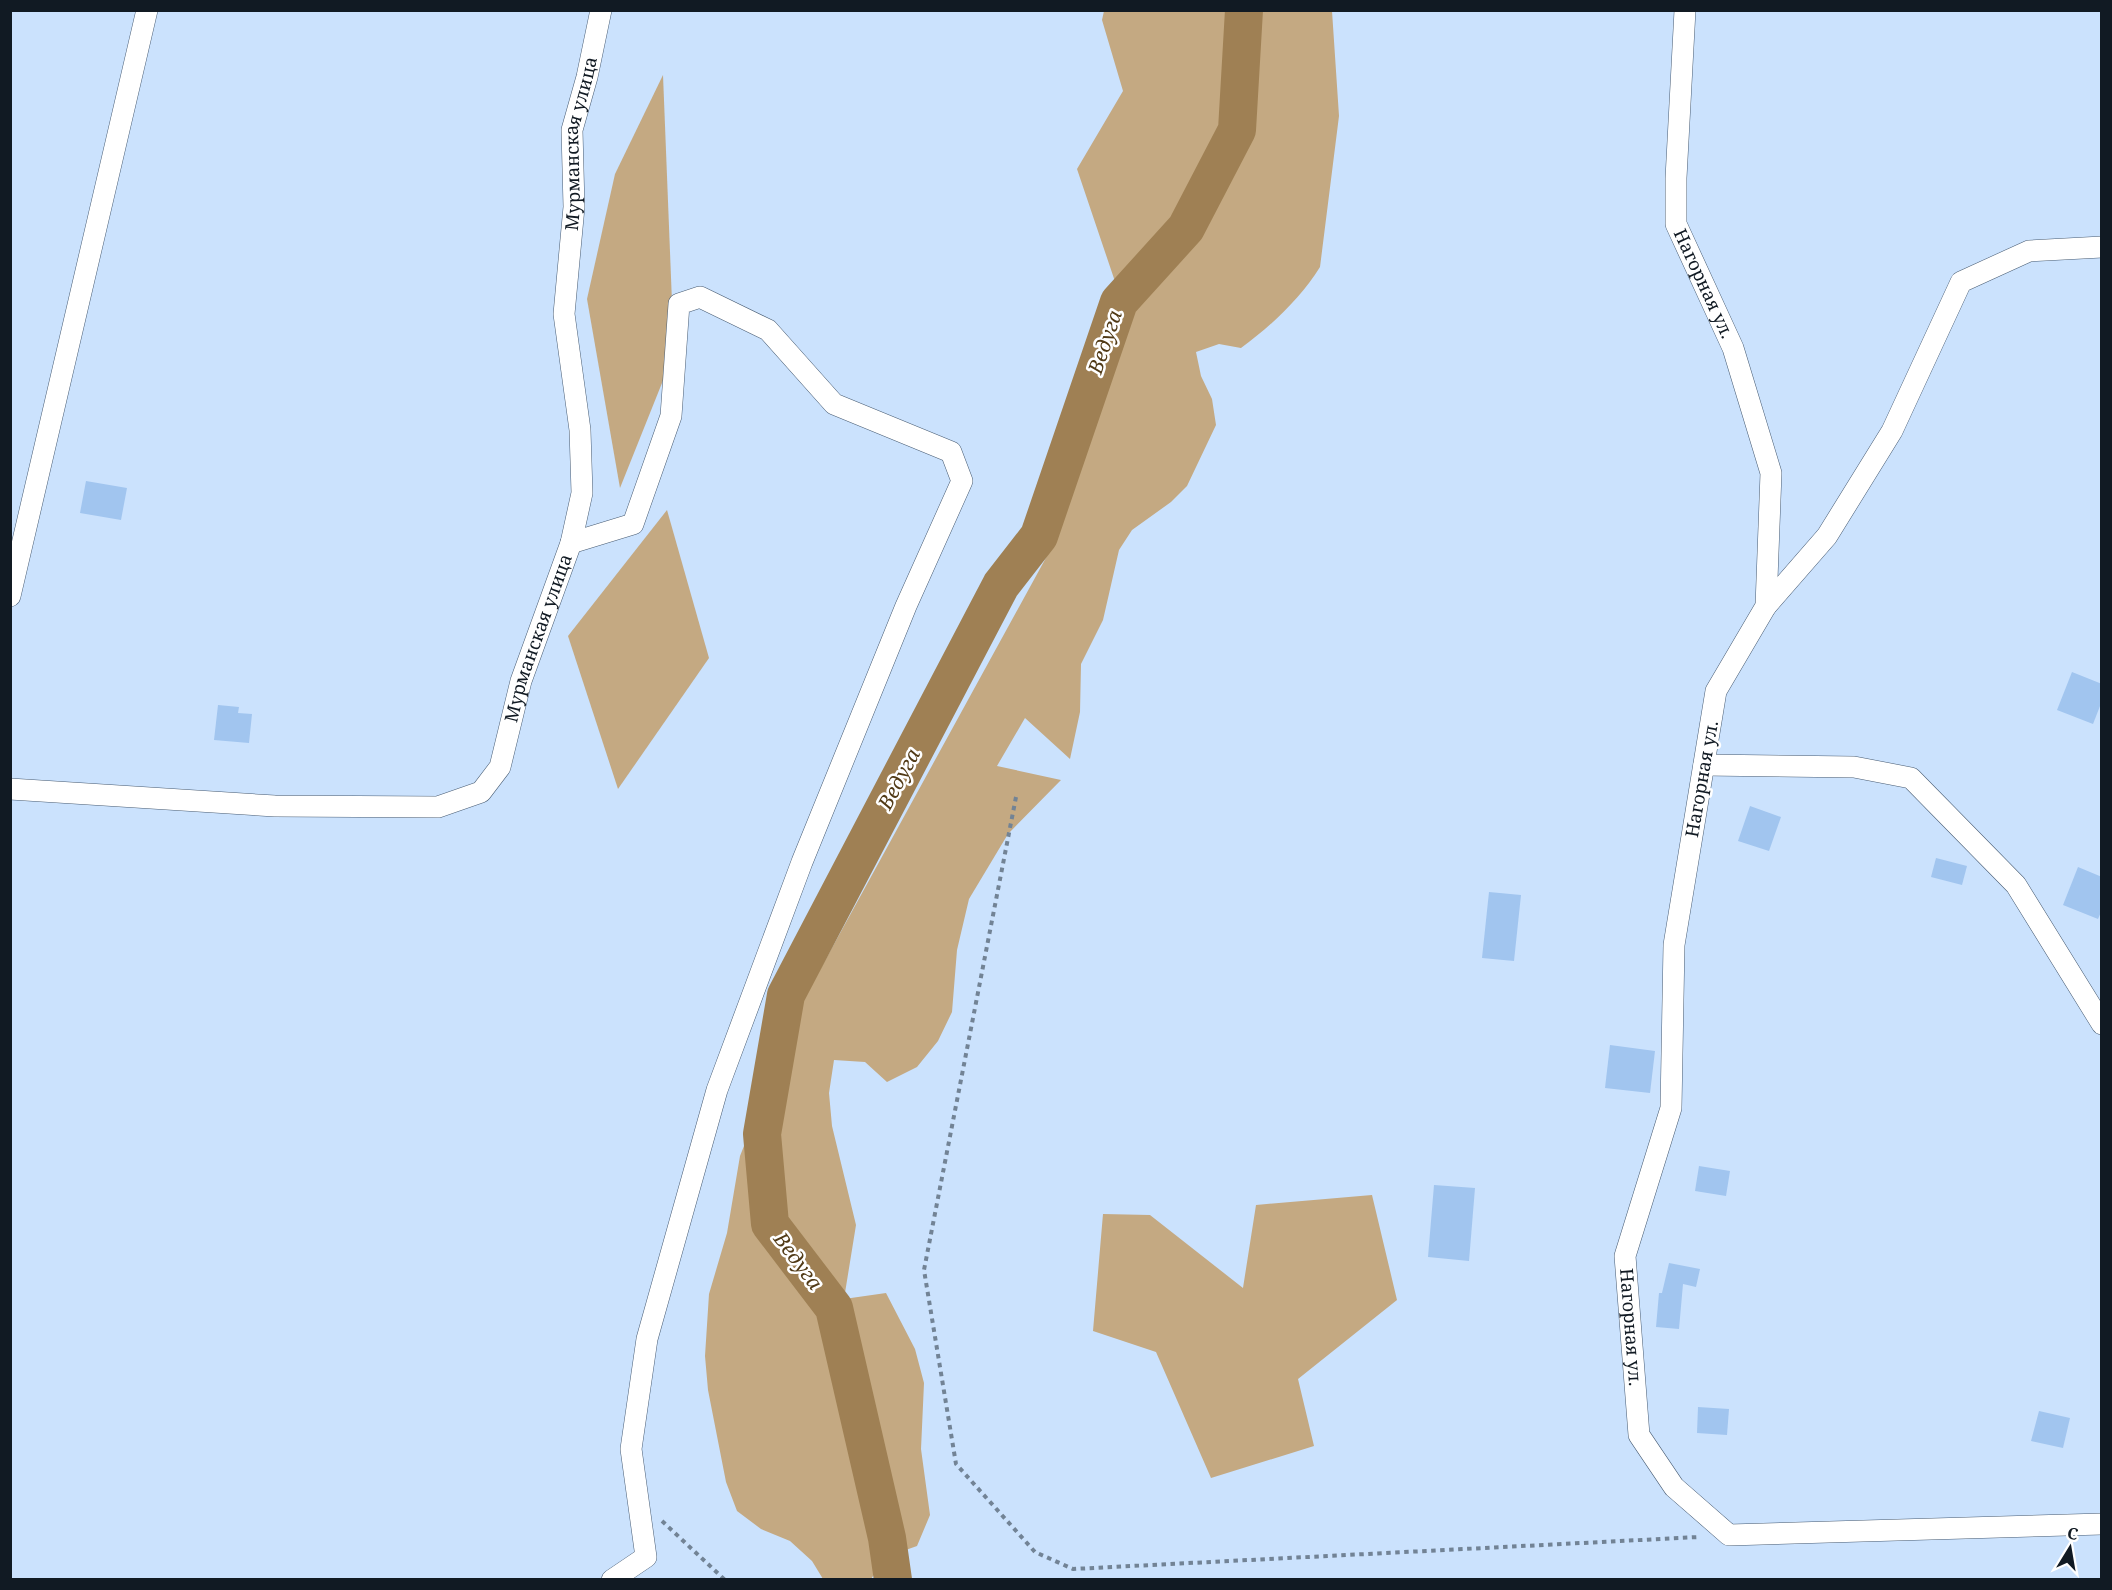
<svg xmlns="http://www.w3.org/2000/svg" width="2112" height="1590" viewBox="0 0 2112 1590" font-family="'Noto Serif',serif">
<rect width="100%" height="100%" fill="#cbe2fd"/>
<g fill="#c4a982">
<path d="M 1104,11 L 1332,11 L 1339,116 L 1320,267 C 1300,299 1271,326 1241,348 L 1219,344 L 1196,352 L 1201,376 L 1212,399 L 1216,425 L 1187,486 L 1171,502 L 1132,530 L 1119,550 L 1103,620 L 1081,664 L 1080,712 L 1070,759 L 1025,718 L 997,766 L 1061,780 L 1008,834 L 969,899 L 957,950 L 952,1012 L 938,1041 L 917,1067 L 887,1082 L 865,1062 L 834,1060 L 829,1093 L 832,1126 L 856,1225 L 844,1299 L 886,1293 L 915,1349 L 924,1383 L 921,1449 L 930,1515 L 917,1546 L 886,1557 L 871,1579 L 823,1579 L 812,1561 L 790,1541 L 761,1529 L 737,1511 L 726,1482 L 708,1390 L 705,1356 L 709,1294 L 727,1233 L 740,1156 L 799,1008 L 1053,545 L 1128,320 L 1077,169 L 1123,91 L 1102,20 Z"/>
<path d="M 663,75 L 674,353 L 620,488 L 587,299 L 615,174 Z"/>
<path d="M 667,510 L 709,658 L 618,789 L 568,636 Z"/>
<path d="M 1372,1195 L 1397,1300 L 1298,1379 L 1314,1446 L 1211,1478 L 1156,1352 L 1093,1331 L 1103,1214 L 1150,1215 L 1243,1288 L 1256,1205 Z"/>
</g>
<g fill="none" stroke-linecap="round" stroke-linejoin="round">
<path stroke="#9f8054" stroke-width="38" d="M 893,1580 L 887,1538 L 834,1308 L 770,1224 L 762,1134 L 786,995 L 1001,585 L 1039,536 L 1119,302 L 1186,228 L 1237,130 L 1244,10"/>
</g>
<g fill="#a1c5ef">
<path d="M 86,481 L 127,488 L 121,520 L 80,513 Z"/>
<path d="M 2072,672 L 2102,684 L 2102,701 L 2093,724 L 2057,710 Z"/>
<path d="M 218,705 L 239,707 L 238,713 L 252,714 L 249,743 L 214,740 Z"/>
<path d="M 1750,806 L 1781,817 L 1769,851 L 1738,841 Z"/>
<path d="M 1936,858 L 1967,866 L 1962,885 L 1931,877 Z"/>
<path d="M 2078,867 L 2102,877 L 2102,910 L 2098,919 L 2063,905 Z"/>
<path d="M 1489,892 L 1521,895 L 1514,961 L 1482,958 Z"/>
<path d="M 1610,1045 L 1655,1051 L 1650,1093 L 1605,1088 Z"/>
<path d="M 1699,1166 L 1730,1171 L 1726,1196 L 1695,1191 Z"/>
<path d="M 1434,1185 L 1475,1188 L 1469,1261 L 1428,1257 Z"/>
<path d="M 1669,1263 L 1700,1269 L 1696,1287 L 1683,1284 L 1679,1329 L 1656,1327 L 1659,1293 L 1662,1293 Z"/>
<path d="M 1698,1407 L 1729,1409 L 1727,1435 L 1697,1433 Z"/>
<path d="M 2039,1411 L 2070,1418 L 2063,1448 L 2031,1441 Z"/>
</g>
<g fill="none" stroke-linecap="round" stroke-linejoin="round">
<g stroke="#485c73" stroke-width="22">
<g id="street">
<path id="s1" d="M 1685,10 L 1676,178 L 1676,224 L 1733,348 L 1771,473 L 1766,606 L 1716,691 L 1674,945 L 1671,1108 L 1625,1256 L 1639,1435 L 1674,1487 L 1729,1535 L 2102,1524"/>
<path d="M 571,543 L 633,524 L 671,416 L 679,304 L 700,297 L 768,330 L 834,404 L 951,452 L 962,481 L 906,606 L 802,862 L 717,1090 L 647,1339 L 631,1449 L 646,1557 L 612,1580"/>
<path d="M 10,596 L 147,10"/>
<path d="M 1766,606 L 1827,536 L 1892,431 L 1961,282 L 2029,251 L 2102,247"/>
<path d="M 1704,765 L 1854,767 L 1911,778 L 2016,885 L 2102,1024"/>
<path id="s2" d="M 10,789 L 275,806 L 438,807 L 481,792 L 500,767 L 521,681 L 571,543 L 582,493 L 580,430 L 564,314 L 574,207 L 572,130 L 587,77 L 601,10"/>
</g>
</g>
<g stroke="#728395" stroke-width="4" stroke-dasharray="4.5 4.5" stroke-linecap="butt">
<path d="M 1016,797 L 924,1270 L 956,1464 L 1035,1552 L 1073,1569 L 1699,1537"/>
<path d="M 662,1521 L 725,1580"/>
</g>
<use href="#street" stroke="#fff" stroke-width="21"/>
</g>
<g text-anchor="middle" stroke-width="5" stroke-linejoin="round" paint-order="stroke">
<g font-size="18" fill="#111a23" stroke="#fff">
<text dy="6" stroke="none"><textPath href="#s2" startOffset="1144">Мурманская улица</textPath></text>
<text dy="6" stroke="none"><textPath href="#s1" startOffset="280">Нагорная ул.</textPath></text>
<text dy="6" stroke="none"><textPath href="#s2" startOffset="640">Мурманская улица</textPath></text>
<text transform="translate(1702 779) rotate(-80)" y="6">Нагорная ул.</text>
<text dy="6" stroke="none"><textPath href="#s1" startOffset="1360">Нагорная ул.</textPath></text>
</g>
<g font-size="20" font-style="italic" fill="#513a16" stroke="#fff">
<text transform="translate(1105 342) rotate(-71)" y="7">Ведуга</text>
<text transform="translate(899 779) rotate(-62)" y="7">Ведуга</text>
<text transform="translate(798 1261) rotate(53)" y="7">Ведуга</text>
</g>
</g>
<rect width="2112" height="1590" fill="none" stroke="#111a23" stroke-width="24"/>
<g transform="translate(2070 1548) rotate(11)" stroke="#ffffff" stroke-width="4.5" paint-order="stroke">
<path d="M0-4.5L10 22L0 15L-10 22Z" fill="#111a23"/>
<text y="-9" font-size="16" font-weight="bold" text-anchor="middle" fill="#111a23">С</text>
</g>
</svg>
